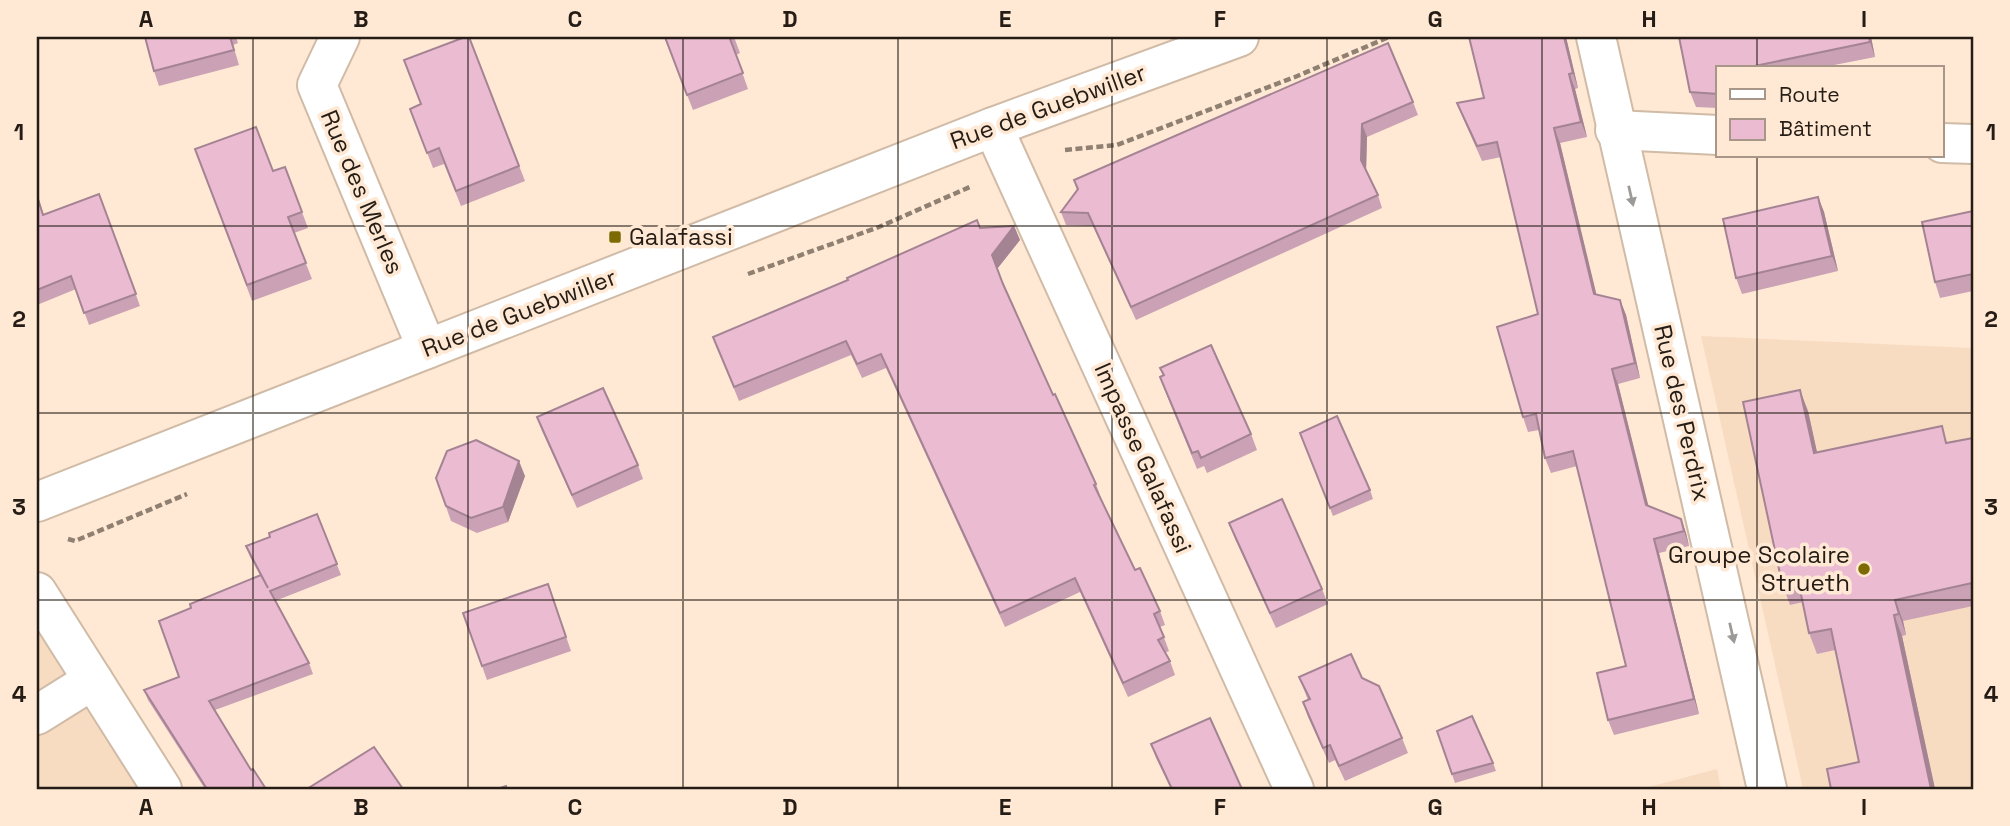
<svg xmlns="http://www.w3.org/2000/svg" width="2010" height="826" viewBox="0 0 2010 826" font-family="'Space Grotesk',sans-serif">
<rect width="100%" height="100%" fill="#ffe9d4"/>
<g fill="#f8dcc2">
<path d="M 1701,336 L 1973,348 L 1973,789 L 1803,789 Z"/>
<path d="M 37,592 L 162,789 L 37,789 Z"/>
<path d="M 1717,769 L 1721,789 L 1641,789 Z"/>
</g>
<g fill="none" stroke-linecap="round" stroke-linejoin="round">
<g stroke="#d0bba7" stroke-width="42">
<g id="minor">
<path d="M 340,37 L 317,85 L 427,349"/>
<path d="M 1596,37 L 1767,789"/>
<path d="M 993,127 L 1294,789"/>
<path d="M 1615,130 L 1718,135"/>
<path d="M 1942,143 L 1973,144"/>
<path d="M 37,592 L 162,789"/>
<path d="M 37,715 L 93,680"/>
</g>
</g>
<g stroke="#d0bba7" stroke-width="42">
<path id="major" d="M 37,502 L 993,127 L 1239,37"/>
</g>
<g stroke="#8f8072" stroke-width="4.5" stroke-dasharray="7 3.5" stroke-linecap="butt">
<path d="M 1065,150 L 1117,145 L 1295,77 L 1389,37"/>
<path d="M 748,274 L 879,227 L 972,186"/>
<path d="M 68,539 L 75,541 L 187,494"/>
</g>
<use href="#minor" stroke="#fff" stroke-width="38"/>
<use href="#major" stroke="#fff" stroke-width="38"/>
</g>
<g fill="#caa1b5">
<path d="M 145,37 L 236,37 L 238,43 L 233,45 L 239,65 L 159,86 L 154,71 Z"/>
<path d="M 469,37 L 525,181 L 461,206 L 444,164 L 433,168 L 410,109 L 421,104 Z"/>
<path d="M 664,37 L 734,37 L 740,53 L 736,55 L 748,89 L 693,110 Z"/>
<path d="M 1469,37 L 1566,37 L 1578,88 L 1575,89 L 1587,137 L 1560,143 L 1596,295 L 1620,300 L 1626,315 L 1640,378 L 1618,384 L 1648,506 L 1681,519 L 1686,533 L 1689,546 L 1659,553 L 1699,714 L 1614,735 L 1608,720 L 1626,666 L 1577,466 L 1551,473 L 1545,458 L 1539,430 L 1528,432 L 1523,417 L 1538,314 L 1501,157 L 1482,161 L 1463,118 L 1457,103 L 1484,98 Z"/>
<path d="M 1679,37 L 1871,37 L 1875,57 L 1819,68 L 1718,68 L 1718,108 L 1696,107 L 1690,92 Z"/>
<path d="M 1413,102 L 1418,115 L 1367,137 L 1366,170 L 1378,195 L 1382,208 L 1136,320 L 1093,226 L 1066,225 L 1061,212 L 1077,190 L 1074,180 Z"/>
<path d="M 195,149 L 273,171 L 285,167 L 308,228 L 294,233 L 312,279 L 252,301 Z"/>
<path d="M 37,194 L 44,215 L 99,194 L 140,306 L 89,325 L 76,289 L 37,305 Z"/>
<path d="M 1818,197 L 1824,212 L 1838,271 L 1742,294 L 1736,278 Z"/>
<path d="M 1973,211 L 1973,291 L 1940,298 L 1935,282 Z"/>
<path d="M 1014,226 L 1020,240 L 997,269 L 1003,284 L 1053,395 L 1096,484 L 1101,498 L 1135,570 L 1160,611 L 1165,625 L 1160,627 L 1169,651 L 1165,653 L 1170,661 L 1175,675 L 1128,697 L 1080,592 L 1005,627 L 886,368 L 862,378 L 851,355 L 739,401 L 713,337 L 848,280 L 980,228 Z"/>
<path d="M 1160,368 L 1251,434 L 1257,450 L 1207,473 L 1204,466 L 1197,469 L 1166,393 L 1160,377 L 1163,376 Z"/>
<path d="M 1808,411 L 1817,453 L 1948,443 L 1973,438 L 1973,606 L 1903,621 L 1906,635 L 1902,636 L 1935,789 L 1831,789 L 1859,762 L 1835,650 L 1817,654 L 1809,633 L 1803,602 L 1790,605 L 1782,583 Z"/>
<path d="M 537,417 L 638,465 L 643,479 L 577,508 L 542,431 Z"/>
<path d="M 1300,433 L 1370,490 L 1373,499 L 1333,516 Z"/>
<path d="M 525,476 L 508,522 L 477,533 L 451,521 L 436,478 Z"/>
<path d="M 317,514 L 341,575 L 275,601 L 309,663 L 313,674 L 215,710 L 251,770 L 266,789 L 205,789 L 148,700 L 144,690 L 179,677 L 191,608 L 260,575 L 250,557 L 246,546 L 270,537 Z"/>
<path d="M 1229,523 L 1322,589 L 1328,604 L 1276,628 L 1235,539 Z"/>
<path d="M 548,584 L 571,651 L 487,680 L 463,613 Z"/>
<path d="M 1299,677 L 1362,678 L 1402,738 L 1408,753 L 1345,781 L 1335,760 L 1329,763 L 1308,717 L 1303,702 L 1308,700 Z"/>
<path d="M 1437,731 L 1493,763 L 1496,771 L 1455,783 Z"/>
<path d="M 1151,744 L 1242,789 L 1171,789 L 1156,758 Z"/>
</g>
<g fill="#a48393">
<path d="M 1564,37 L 1566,37 L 1578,88 L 1573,73 Z"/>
<path d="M 1869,37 L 1871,37 L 1875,57 L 1870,42 Z"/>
<path d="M 1569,74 L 1575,89 L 1587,137 L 1581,122 Z"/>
<path d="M 1362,124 L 1367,137 L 1366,173 L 1361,160 Z"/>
<path d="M 1554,128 L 1560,143 L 1600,309 L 1594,294 Z"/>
<path d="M 1818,197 L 1824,212 L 1838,271 L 1832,256 Z"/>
<path d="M 1014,226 L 1020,240 L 997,269 L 992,255 Z"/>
<path d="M 1620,300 L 1626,315 L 1640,378 L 1635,363 Z"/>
<path d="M 1612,369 L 1618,384 L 1652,520 L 1646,505 Z"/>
<path d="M 1800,390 L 1808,411 L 1822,475 L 1814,453 Z"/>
<path d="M 519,461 L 525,476 L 508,522 L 503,507 Z"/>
<path d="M 1681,519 L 1686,533 L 1689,546 L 1684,531 Z"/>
<path d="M 1654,539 L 1659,553 L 1699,714 L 1694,699 Z"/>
<path d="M 1895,600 L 1903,621 L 1906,635 L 1899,614 Z"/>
<path d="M 1894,615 L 1902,636 L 1935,789 L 1931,789 Z"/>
</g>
<g fill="#ebbbd2" stroke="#a48393" stroke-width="2">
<path d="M 145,37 L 230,37 L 234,50 L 154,71 Z"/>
<path d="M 465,37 L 469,37 L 519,166 L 456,191 L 439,148 L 427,153 L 410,109 L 421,104 L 404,60 Z"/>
<path d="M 665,37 L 734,37 L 730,39 L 743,73 L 687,95 Z"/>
<path d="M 1469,37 L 1564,37 L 1573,73 L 1569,74 L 1581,122 L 1554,128 L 1594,294 L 1620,300 L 1635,363 L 1612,369 L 1646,505 L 1681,519 L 1684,531 L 1654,539 L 1694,699 L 1608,720 L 1597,673 L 1626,666 L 1573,451 L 1545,458 L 1536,414 L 1523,417 L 1497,327 L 1538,314 L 1497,142 L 1477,146 L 1457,103 L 1484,98 Z"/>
<path d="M 1679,37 L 1869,37 L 1870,42 L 1745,68 L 1718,68 L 1718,94 L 1690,92 Z"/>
<path d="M 1388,43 L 1413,102 L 1362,124 L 1361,160 L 1378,195 L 1131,307 L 1088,213 L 1061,212 L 1078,189 L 1074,180 Z"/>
<path d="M 256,127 L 273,171 L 285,167 L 302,212 L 288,217 L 306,263 L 247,285 L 195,149 Z"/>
<path d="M 99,194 L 136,294 L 84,313 L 71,276 L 37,290 L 37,196 L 43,215 Z"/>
<path d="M 1818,197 L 1832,256 L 1736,278 L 1723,219 Z"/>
<path d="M 1973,211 L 1973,274 L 1935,282 L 1922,222 Z"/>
<path d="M 977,220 L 980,228 L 1014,226 L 992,255 L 1003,284 L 1053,395 L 1055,394 L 1065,416 L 1096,484 L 1094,485 L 1135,570 L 1140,568 L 1160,611 L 1154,614 L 1164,637 L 1158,640 L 1170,661 L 1123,683 L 1075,578 L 1000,613 L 881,354 L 857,364 L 846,341 L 734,387 L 713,337 L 848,280 L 847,278 Z"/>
<path d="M 1211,345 L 1251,434 L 1201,458 L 1198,451 L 1192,453 L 1160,377 L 1164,375 L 1160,368 Z"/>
<path d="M 603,388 L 638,465 L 572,495 L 537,417 Z"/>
<path d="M 1800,390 L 1814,453 L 1942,426 L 1946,443 L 1973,438 L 1973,587 L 1972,587 L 1972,583 L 1895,600 L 1899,614 L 1894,615 L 1931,789 L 1831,789 L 1827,769 L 1859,762 L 1831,629 L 1809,633 L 1798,580 L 1782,583 L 1743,402 Z"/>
<path d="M 1337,416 L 1370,490 L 1330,508 L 1300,433 Z"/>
<path d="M 476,440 L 519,461 L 503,507 L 471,518 L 446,506 L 436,478 L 447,451 Z"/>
<path d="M 1282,499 L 1322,589 L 1270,613 L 1229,523 Z"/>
<path d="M 317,514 L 337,564 L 270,591 L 309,663 L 209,701 L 251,770 L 253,769 L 266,789 L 207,789 L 144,690 L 179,677 L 159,621 L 191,608 L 190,604 L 261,575 L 268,588 L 246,546 L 270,537 L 269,533 Z"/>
<path d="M 548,584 L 566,637 L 482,666 L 463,613 Z"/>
<path d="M 1351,654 L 1362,678 L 1379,686 L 1402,738 L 1339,766 L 1330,745 L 1323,748 L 1303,702 L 1310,699 L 1299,677 Z"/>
<path d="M 1472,716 L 1493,763 L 1452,774 L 1437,731 Z"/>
<path d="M 1210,718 L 1242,789 L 1172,789 L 1151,744 Z"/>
<path d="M 374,747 L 403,789 L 307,789 Z"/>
<path d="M 506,786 L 507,789 L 497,789 Z"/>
</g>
<defs><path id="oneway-solid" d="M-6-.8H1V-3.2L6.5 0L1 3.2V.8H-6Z" transform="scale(1.75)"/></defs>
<g fill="#9d9996">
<use href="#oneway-solid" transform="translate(1631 196) rotate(77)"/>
<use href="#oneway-solid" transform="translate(1732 633) rotate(77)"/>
</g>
<path fill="none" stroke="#251d15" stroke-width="2" stroke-opacity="0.55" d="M 253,37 L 253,789M 468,37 L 468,789M 683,37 L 683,789M 898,37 L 898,789M 1112,37 L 1112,789M 1327,37 L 1327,789M 1542,37 L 1542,789M 1757,37 L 1757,68M 1757,156 L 1757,789M 37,226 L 1973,226M 37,413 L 1973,413M 37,600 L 1973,600"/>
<g fill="#7c6b03" stroke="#ffe9d4" stroke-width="2.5">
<rect x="608" y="230" width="14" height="14" rx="3.5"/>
<circle cx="1864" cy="569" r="7"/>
</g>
<g text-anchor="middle" stroke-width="7" stroke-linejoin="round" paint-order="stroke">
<g font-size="24" fill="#251d15" stroke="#ffe9d4">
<text transform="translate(1048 107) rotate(-20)" y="8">Rue de Guebwiller</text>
<text transform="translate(362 192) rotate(67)" y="8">Rue des Merles</text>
<text transform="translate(519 313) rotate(-21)" y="8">Rue de Guebwiller</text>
<text transform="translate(1682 413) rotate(77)" y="8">Rue des Perdrix</text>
<text transform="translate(1143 458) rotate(66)" y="8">Impasse Galafassi</text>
</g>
<g font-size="24" fill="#251d15" stroke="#ffe9d4" text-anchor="start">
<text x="629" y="245">Galafassi</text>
<text x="1850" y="563" text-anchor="end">Groupe Scolaire<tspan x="1850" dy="28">Strueth</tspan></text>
</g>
</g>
<rect width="2010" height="826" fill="none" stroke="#ffe9d4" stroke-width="77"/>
<rect x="1716" y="66" width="228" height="91" fill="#ffe9d4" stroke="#a89788" stroke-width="2"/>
<rect x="1730" y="89" width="35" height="10" fill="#ffffff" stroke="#a89788" stroke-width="2"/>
<text x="1779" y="102" font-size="21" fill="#251d15">Route</text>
<rect x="1730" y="119" width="35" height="21" fill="#ebbbd2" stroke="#a89788" stroke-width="2"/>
<text x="1779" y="136" font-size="21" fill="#251d15">Bâtiment</text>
<rect x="38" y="38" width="1934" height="750" fill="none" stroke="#251d15" stroke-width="2.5"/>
<g font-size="23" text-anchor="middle" font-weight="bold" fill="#251d15">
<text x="146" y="27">A</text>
<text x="361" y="27">B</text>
<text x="575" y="27">C</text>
<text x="790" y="27">D</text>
<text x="1005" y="27">E</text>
<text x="1220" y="27">F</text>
<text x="1435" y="27">G</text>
<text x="1649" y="27">H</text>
<text x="1864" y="27">I</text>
<text x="19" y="140">1</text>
<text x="1991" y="140">1</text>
<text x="19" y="327">2</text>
<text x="1991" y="327">2</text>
<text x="19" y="515">3</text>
<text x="1991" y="515">3</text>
<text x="19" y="702">4</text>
<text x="1991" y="702">4</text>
<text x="146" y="815">A</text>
<text x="361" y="815">B</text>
<text x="575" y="815">C</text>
<text x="790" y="815">D</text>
<text x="1005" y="815">E</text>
<text x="1220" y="815">F</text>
<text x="1435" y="815">G</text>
<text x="1649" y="815">H</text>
<text x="1864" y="815">I</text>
</g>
</svg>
